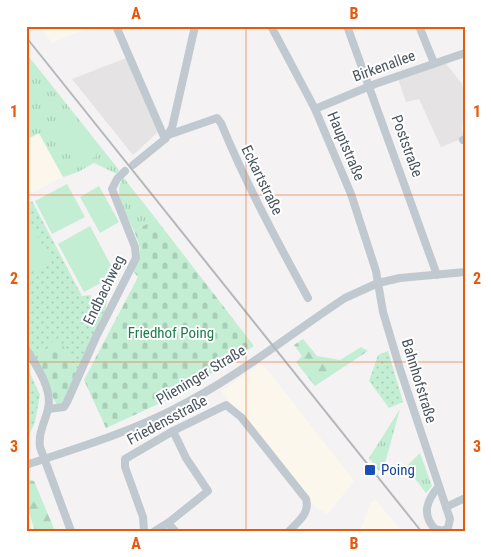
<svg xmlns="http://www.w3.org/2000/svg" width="491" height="557" viewBox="0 0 491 557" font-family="'Roboto Condensed',sans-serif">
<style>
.commercial{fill:#fcf7ed}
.education{fill:#e5e3e3}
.grass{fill:url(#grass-tufts)}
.forest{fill:url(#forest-firs)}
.cemetery{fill:url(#cemetery-stones)}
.park{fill:url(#park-dots)}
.garden{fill:#c3eed3}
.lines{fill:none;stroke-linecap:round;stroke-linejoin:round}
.minor{stroke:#c0c9cf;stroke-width:8}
.rail{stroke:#b4b7bb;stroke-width:2}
.grid{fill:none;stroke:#e8590c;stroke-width:1;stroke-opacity:0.55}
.transit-dot{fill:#1a4fb4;stroke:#fff;stroke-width:2}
.labels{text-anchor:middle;stroke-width:4;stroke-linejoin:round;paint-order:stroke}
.street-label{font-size:15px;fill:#4a555e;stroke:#fff}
.park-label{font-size:15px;fill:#1d7e4c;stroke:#fff}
.transit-label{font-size:15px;fill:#164399;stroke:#fff;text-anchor:start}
.neatline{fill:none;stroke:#e8590c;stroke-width:2}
.grid-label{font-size:16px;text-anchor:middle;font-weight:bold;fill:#e8590c}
</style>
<defs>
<pattern id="grass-tufts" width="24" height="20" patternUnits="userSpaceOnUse" patternTransform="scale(1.25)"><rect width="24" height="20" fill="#c3eed3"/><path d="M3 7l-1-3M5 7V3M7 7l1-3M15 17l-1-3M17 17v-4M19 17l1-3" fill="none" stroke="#a9ceb8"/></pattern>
<pattern id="forest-firs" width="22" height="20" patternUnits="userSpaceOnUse" patternTransform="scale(1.25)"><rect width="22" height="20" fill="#c3eed3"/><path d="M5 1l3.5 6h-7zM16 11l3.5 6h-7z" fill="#a9ceb8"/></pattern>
<pattern id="cemetery-stones" width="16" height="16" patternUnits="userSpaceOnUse" patternTransform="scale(1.25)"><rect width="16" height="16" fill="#c3eed3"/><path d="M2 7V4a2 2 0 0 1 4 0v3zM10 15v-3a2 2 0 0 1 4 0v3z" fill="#a9ceb8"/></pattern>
<pattern id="park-dots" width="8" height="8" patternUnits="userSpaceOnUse" patternTransform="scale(1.25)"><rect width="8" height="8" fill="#c3eed3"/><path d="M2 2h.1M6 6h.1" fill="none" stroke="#a9ceb8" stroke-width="1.8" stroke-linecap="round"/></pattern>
</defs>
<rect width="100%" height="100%" fill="#f4f2f2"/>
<g class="commercial">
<polygon points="39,26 93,26 52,43"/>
<polygon points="26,132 30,137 38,133 63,177 26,196"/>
<polygon points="262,363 354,481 328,514 315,507 221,391"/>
<polygon points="375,499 402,531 360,531 371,502"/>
</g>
<g class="education">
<polygon points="126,58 129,61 158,132 133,155 72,79"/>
<polygon points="444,61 462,84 465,96 462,128 464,138 441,147 419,99 406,102 397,76"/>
</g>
<g class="grass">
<polygon points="26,53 119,170 117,174 94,163 78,172 63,177 39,133 30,138 26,132"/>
<path d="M123,177l33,42 -22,12c-8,-19 -22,-34 -11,-54z"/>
<polygon points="400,409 384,467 379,471 369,458"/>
<polygon points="420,453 432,486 426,493 406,467"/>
</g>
<g class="forest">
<polygon points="303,339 317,356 340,360 361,347 368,351 315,386 296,362 302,356 294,345"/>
<polygon points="26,479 34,481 55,531 35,531 26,503"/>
</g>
<g class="cemetery">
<path d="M156,219l98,127 -74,48 -74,34 -22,-48 54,-103 -5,-6c9,-17 9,-22 1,-40z"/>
<polygon points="58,336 78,372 62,404 56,404 35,357"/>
</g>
<g class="park">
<polygon points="32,201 82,296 91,295 90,304 107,301 105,312 78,372 58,337 35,357 26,342 26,204"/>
<polygon points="388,351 403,402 389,408 369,381 378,355"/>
<polygon points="26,364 40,395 35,422 26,443"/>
</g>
<g class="garden">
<polygon points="72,123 97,155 80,168 55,136"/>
<polygon points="67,184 85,217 52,234 35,201"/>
<polygon points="99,186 119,222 100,233 80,197"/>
<polygon points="90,226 116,275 84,292 58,244"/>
<polygon points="33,228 52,263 34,273 26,259 26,232"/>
</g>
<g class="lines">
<g class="minor">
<polyline points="116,26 165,139"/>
<path d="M271,26l44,83 36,85 25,77 7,41 17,57 50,150 -2,9 -5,3 -8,-2c-14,-15 -8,-29 4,-43"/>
<polyline points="347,26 437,275"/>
<polyline points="419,26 434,63"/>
<polyline points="315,109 375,84 465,53"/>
<path d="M168,135l49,-17 4,5c25,61 56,118 87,175"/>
<polyline points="463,140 465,139"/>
<polyline points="133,165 165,139 172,128 195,26"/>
<path d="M26,349c10,16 27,40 22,60 -3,13 -10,24 -8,38l31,84"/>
<polyline points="48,409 64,407 67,402 96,337 136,258 135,247 112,189 117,179 125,171"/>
<polyline points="173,431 186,458 208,491 168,523 175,531"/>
<path d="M26,465c51,-17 102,-32 150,-57 60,-30 113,-73 169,-110l33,-15 22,-5 65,-6"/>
<polyline points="446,507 465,498"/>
<path d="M144,531l-1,-14 -18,-50v-8l48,-28 53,-26 15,12 65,82c4,14 -7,22 -17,32"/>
<polyline points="155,531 168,523"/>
</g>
<polyline class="rail" points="26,37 421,531"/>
</g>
<path class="grid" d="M246,26v505M26,195h439M26,362h439"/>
<rect class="transit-dot" x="364" y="464" width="12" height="12" rx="2.5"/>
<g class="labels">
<g class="street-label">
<text transform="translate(384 66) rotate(-20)" y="5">Birkenallee</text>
<text transform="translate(346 146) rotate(67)" y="5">Hauptstraße</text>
<text transform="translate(407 146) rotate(70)" y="5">Poststraße</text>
<text transform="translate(262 180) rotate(64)" y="5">Eckartstraße</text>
<text transform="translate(104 290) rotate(-64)" y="5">Endbachweg</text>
<text transform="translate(201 375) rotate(-31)" y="5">Plieninger Straße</text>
<text transform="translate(419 381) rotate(73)" y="5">Bahnhofstraße</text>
<text transform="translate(167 420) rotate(-28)" y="5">Friedensstraße</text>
</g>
<g class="park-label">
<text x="171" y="338">Friedhof Poing</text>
</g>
<g class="transit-label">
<text x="381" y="475">Poing</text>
</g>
</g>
<rect width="491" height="557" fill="none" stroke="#ffffff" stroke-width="55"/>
<rect x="28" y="28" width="436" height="502" class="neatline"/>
<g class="grid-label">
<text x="136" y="19">A</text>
<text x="354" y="19">B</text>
<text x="14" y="117">1</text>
<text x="477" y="117">1</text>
<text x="14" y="284">2</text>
<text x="477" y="284">2</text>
<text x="14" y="452">3</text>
<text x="477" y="452">3</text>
<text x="136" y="549">A</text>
<text x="354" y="549">B</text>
</g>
</svg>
